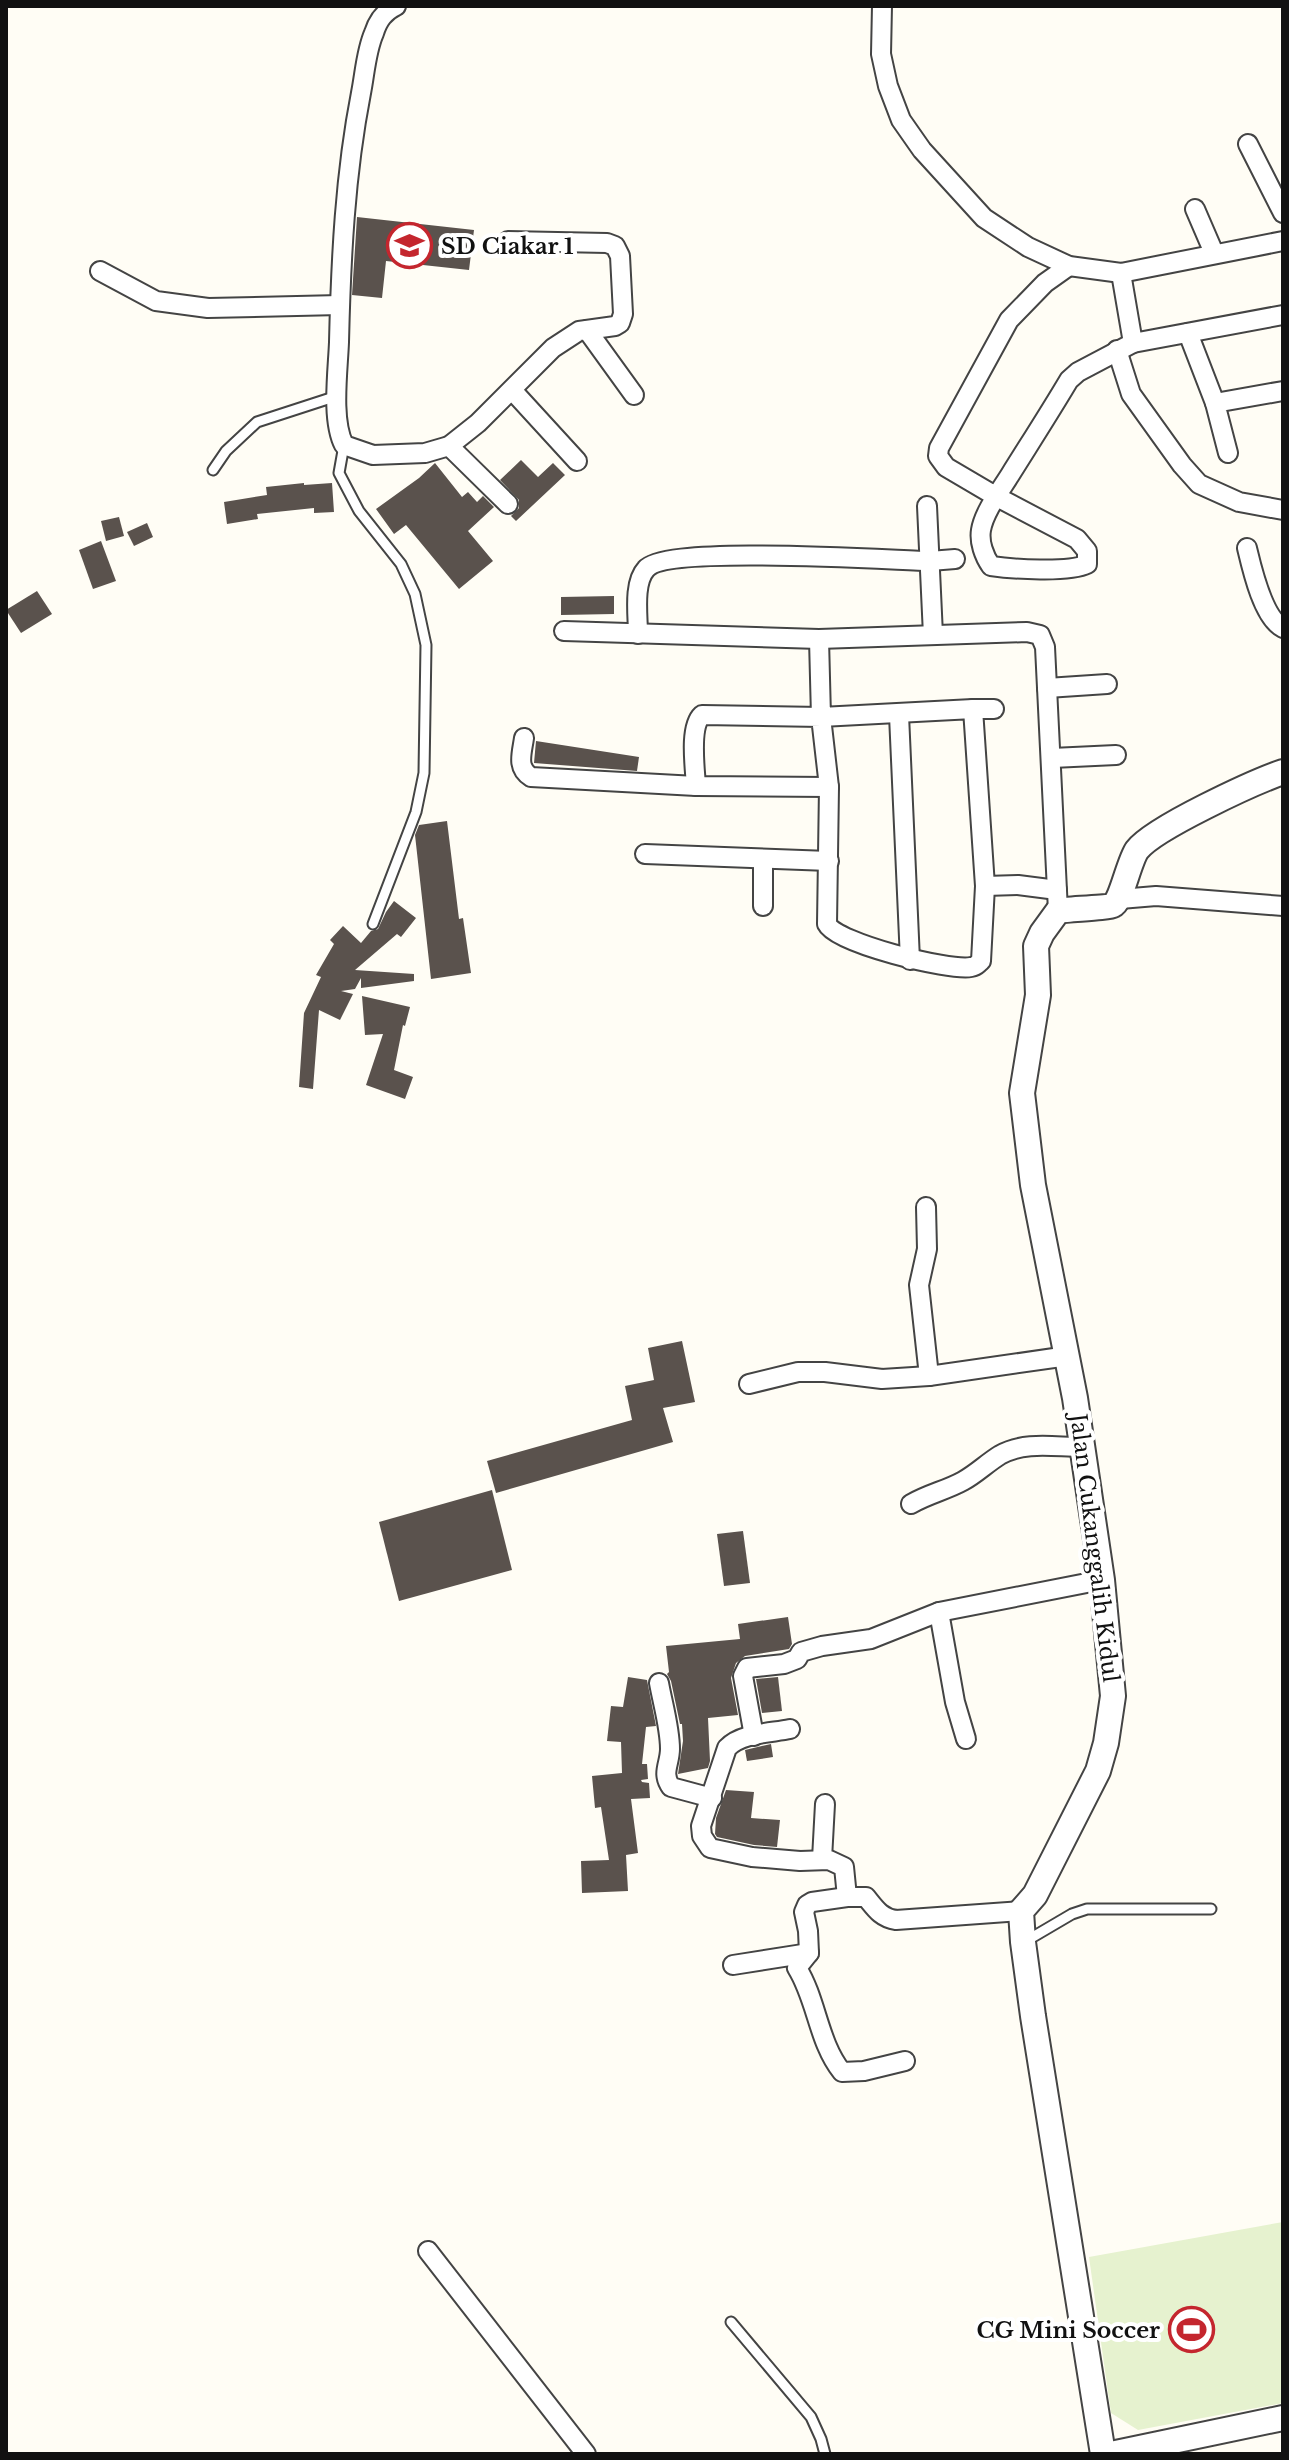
<svg xmlns="http://www.w3.org/2000/svg" width="1289" height="2460" viewBox="0 0 1289 2460" font-family="'Libre Baskerville',serif">
<style>
.pitch{fill:#e6f2cf}
.building{fill:#5a524d}
.lines{fill:none;stroke-linecap:round;stroke-linejoin:round}
.service-casing{stroke:#444;stroke-width:13}
.minor-casing{stroke:#444;stroke-width:22}
.tertiary-casing{stroke:#444;stroke-width:28}
.service{stroke:#fff;stroke-width:9}
.minor{stroke:#fff;stroke-width:18}
.tertiary{stroke:#fff;stroke-width:24}
.labels{text-anchor:middle;stroke-width:8;stroke-linejoin:round;paint-order:stroke}
.poi-label{font-size:22px;font-weight:bold;fill:#111;stroke:#fff;text-anchor:start}
.street-label{font-size:22px;fill:#111;stroke:#fff}
</style>
<rect width="100%" height="100%" fill="#fffdf5"/>
<polygon class="pitch" points="1283,2222 1283,2403 1138,2430 1111,2413 1089,2257"/>
<g class="building">
<polygon points="357,217 474,230 469,270 386,261 382,298 352,295"/>
<polygon points="521,460 538,477 553,463 565,475 516,521 511,516 519,508 519,500 500,480"/>
<polygon points="435,463 462,497 468,492 477,502 483,496 494,507 468,531 493,561 459,589 406,525 394,534 376,509 419,478"/>
<polygon points="304,483 304,485 332,483 334,512 314,513 314,508 257,514 258,519 227,524 224,502 267,495 266,487"/>
<polygon points="119,517 124,536 106,541 101,521"/>
<polygon points="147,523 153,537 134,546 127,532"/>
<polygon points="101,541 116,581 93,589 79,550"/>
<polygon points="37,591 52,614 21,633 6,610"/>
<polygon points="614,596 614,614 561,615 561,597"/>
<polygon points="536,741 639,757 637,771 534,763"/>
<polygon points="447,821 459,919 463,918 471,973 431,979 415,835 419,825"/>
<polygon points="394,901 416,918 401,937 397,934 355,970 414,974 414,981 361,988 361,978 355,989 341,991 353,994 340,1020 319,1010 313,1089 299,1087 304,1013 321,977 316,975 334,944 330,940 343,926 361,943 371,931 378,929 386,912"/>
<polygon points="362,996 410,1007 405,1026 403,1025 394,1070 413,1077 405,1099 366,1085 383,1034 365,1035"/>
<polygon points="682,1341 695,1402 663,1408 673,1442 496,1493 487,1461 632,1420 625,1386 654,1380 648,1348"/>
<polygon points="492,1490 512,1570 399,1601 379,1522"/>
<polygon points="743,1531 750,1583 724,1586 717,1534"/>
<polygon points="788,1617 792,1644 789,1649 745,1656 736,1663 731,1678 738,1715 708,1718 710,1761 708,1768 678,1774 683,1741 682,1724 680,1724 671,1681 667,1674 669,1672 666,1646 740,1639 738,1624"/>
<polygon points="628,1677 647,1680 656,1726 646,1727 642,1764 647,1764 648,1779 641,1780 642,1782 649,1783 650,1798 631,1799 638,1853 626,1855 628,1891 582,1893 581,1861 609,1860 601,1807 595,1808 592,1776 622,1773 621,1742 607,1741 611,1706 623,1707"/>
<polygon points="778,1677 782,1711 762,1713 756,1679"/>
<polygon points="771,1744 773,1757 747,1761 745,1750"/>
<polygon points="726,1790 754,1792 751,1818 780,1820 777,1847 754,1845 717,1837 715,1834 716,1818"/>
</g>
<g class="lines">
<defs>
<g id="service">
<polyline points="344,445 339,473 359,511 401,564 415,594 426,645 424,773 416,812 373,924"/>
<polyline points="213,470 226,451 257,422 337,396"/>
<polyline points="1026,1941 1072,1914 1087,1909 1211,1909"/>
<polyline points="731,2322 811,2417 821,2439 825,2454"/>
</g>
<g id="minor">
<path d="M396,6c-12,6 -18,14 -22,27 -8,18 -9,40 -13,60 -16,82 -20,165 -22,249 -1,28 -8,78 5,103l29,10 52,-2 24,-7 29,-23 75,-75 26,-17 36,-5 5,-3 3,-9 -3,-58 -5,-10 -8,-3 -99,-2"/>
<polyline points="882,6 881,54 888,86 901,120 922,150 984,218 1028,247 1069,266 1121,273 1283,241"/>
<polyline points="1248,144 1283,213"/>
<polyline points="1195,209 1214,253"/>
<path d="M1069,266l-24,17 -36,37 -70,128 -1,8 8,11 51,30 80,42 10,12v13c-18,9 -75,5 -96,2 -7,-10 -12,-24 -10,-36 3,-18 19,-39 29,-55 20,-32 40,-63 59,-95l9,-8 55,-29 -12,-70"/>
<polyline points="100,271 156,301 208,308 340,305"/>
<polyline points="587,330 634,395"/>
<polyline points="1188,333 1215,403"/>
<polyline points="1133,343 1283,315"/>
<polyline points="1117,350 1131,394 1182,465 1199,484 1239,502 1283,510"/>
<polyline points="512,390 577,461"/>
<polyline points="449,446 508,504"/>
<polyline points="1228,453 1215,403 1283,391"/>
<polyline points="927,506 933,635"/>
<path d="M1247,548c5,21 16,70 36,80"/>
<polyline points="564,631 819,639 1027,632 1040,635 1045,647 1058,911"/>
<path d="M638,634c0,-18 -5,-51 8,-65 20,-24 242,-9 284,-8l25,-2"/>
<polyline points="1047,688 1107,684"/>
<polyline points="973,709 994,709"/>
<polyline points="899,715 910,960"/>
<path d="M524,738c-2,15 -8,30 7,39l165,9 133,1"/>
<polyline points="1052,758 1116,755"/>
<path d="M696,786c-1,-18 -7,-59 6,-71l119,2 152,-8 12,177 -4,75c-5,4 -4,5 -10,6 -23,4 -135,-24 -144,-43l2,-137 -8,-70 -2,-78"/>
<polyline points="645,854 829,861"/>
<polyline points="763,859 763,906"/>
<polyline points="985,886 1018,885 1057,890"/>
<polyline points="1120,899 1156,896 1283,906"/>
<polyline points="926,1207 927,1249 919,1285 929,1376"/>
<polyline points="749,1384 798,1372 825,1372 882,1379 929,1376 1068,1356"/>
<path d="M911,1504c17,-10 36,-14 52,-23 13,-7 24,-18 37,-26 25,-14 54,-8 81,-8"/>
<polyline points="939,1612 955,1702 966,1739"/>
<path d="M659,1683c4,22 11,45 11,66 0,15 -9,24 1,38l41,11"/>
<path d="M790,1729c-19,4 -49,4 -63,19l-26,78 1,10 8,12 42,9 48,4 29,-1 15,7 3,30"/>
<polyline points="754,1736 743,1676 747,1668 784,1664 797,1659 801,1652 822,1646 871,1639 939,1612 1102,1580"/>
<polyline points="822,1859 825,1804"/>
<polyline points="733,1965 809,1953"/>
<path d="M905,2061l-41,10 -22,1c-24,-30 -25,-72 -45,-104l12,-15 -1,-22 -4,-19 3,-7 5,-3 35,-5h19c9,11 15,21 30,23l125,-9"/>
<polyline points="428,2251 586,2454"/>
</g>
<g id="tertiary">
<path d="M1103,2454l-70,-438 -10,-74 -2,-31 14,-16 63,-124 8,-28 7,-47 -11,-116 -27,-182 -42,-213 -11,-92 16,-98 -2,-49 6,-13 16,-22c9,-2 50,-3 55,-6 8,-3 16,-44 24,-55 17,-22 117,-68 146,-78"/>
<polyline points="1111,2454 1283,2418"/>
</g>
</defs>
<use href="#service" class="service-casing"/>
<use href="#minor" class="minor-casing"/>
<use href="#tertiary" class="tertiary-casing"/>
<use href="#service" class="service"/>
<use href="#minor" class="minor"/>
<use href="#tertiary" class="tertiary"/>
</g>
<defs>
<symbol id="school-ring" viewBox="-11 -11 22 22"><circle r="9.5" fill="#fff" stroke="#c4262e" stroke-width="1.5"/><path d="M0-5L7-2L0 1L-7-2ZM-4 1L0 2.5L4 1V4Q0 6-4 4Z" fill="#c4262e"/></symbol>
<symbol id="stadium-ring" viewBox="-11 -11 22 22"><circle r="9.5" fill="#fff" stroke="#c4262e" stroke-width="1.5"/><path d="M0-5a6.5 5 0 1 0 0 10a6.5 5 0 1 0 0-10ZM-3.5-1.8h7v3.6h-7Z" fill="#c4262e"/></symbol>
</defs>
<g fill-rule="evenodd">
<use href="#school-ring" x="384" y="220" width="51" height="51"/>
<use href="#stadium-ring" x="1166" y="2304" width="51" height="51"/>
</g>
<g class="labels">
<g class="poi-label">
<text x="441" y="254">SD Ciakar 1</text>
<text x="1160" y="2338" text-anchor="end">CG Mini Soccer</text>
</g>
<g class="street-label">
<text transform="translate(1095 1548) rotate(83)" y="8">Jalan Cukanggalih Kidul</text>
</g>
</g>
<rect width="1289" height="2460" fill="none" stroke="#111111" stroke-width="16"/>
</svg>
